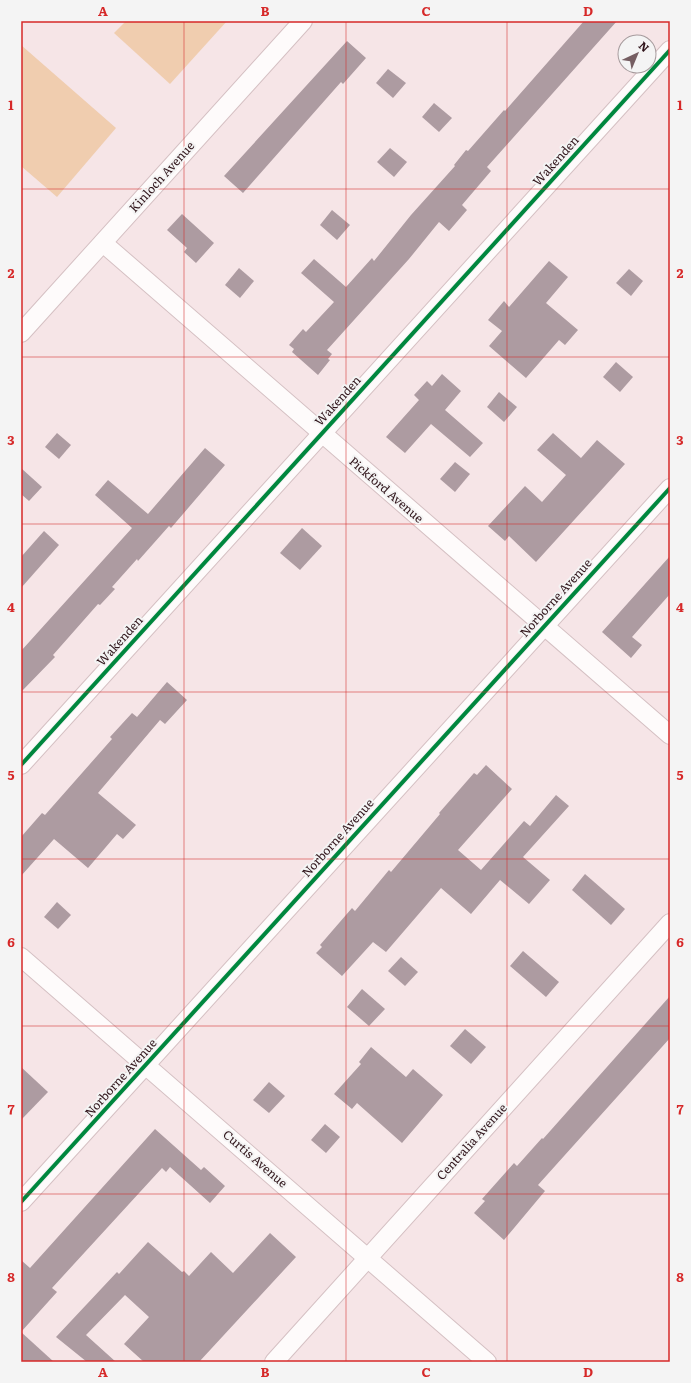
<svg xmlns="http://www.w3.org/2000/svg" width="691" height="1383" viewBox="0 0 691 1383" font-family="Literata,serif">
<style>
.green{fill:#f0cdaf}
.building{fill:#ad9ba1}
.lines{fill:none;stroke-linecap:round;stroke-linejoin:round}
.minor-casing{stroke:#d5c0c3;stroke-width:20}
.minor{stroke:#fefbfb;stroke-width:18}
.cycleway-casing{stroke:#f4f4f4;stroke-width:6}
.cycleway{stroke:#00873e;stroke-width:4}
.grid{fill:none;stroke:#d62828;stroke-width:1;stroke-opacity:0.55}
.labels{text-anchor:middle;stroke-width:4;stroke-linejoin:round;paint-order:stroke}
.street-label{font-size:12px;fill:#30151b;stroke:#f4f4f4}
.neatline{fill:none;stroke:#d62828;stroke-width:1.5}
.grid-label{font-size:13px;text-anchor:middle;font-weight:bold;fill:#d62828}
</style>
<rect width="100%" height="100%" fill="#f6e5e7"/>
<g class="green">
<polygon points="126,21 227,21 170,84 114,33"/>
<polygon points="21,45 116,128 57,197 21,166"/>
</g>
<g class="building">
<polygon points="584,21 617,21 487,167 491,171 462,205 467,210 449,231 439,222 409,259 327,350 332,354 328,359 330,360 318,375 292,352 294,349 289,345 303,329 306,332 334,302 301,273 314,259 346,287 372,258 374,261 411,215 455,166 454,165 466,150 468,151 504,110 505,111"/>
<polygon points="347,41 366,58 343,84 341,82 243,193 224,176"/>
<polygon points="388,69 406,83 393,98 376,83"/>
<polygon points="434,103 452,118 439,132 422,117"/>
<polygon points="390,148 407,162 394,177 377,162"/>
<polygon points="332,210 350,225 337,240 320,225"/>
<polygon points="182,214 214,243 196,263 184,252 187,248 167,230"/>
<polygon points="549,261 568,277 546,303 578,330 565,345 559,340 526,378 489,346 502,331 488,320 504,301 509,307"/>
<polygon points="239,268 254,281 240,298 225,285"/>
<polygon points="629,269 643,281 631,296 616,283"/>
<polygon points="616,362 633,377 620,392 603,377"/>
<polygon points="442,374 461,391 445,410 483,443 470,457 431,424 405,453 386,437 419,400 414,395 427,381 432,386"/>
<polygon points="499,392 517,407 504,422 487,407"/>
<polygon points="57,433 71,445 59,459 45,447"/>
<polygon points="553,433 581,458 597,440 625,464 536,562 509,536 505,541 488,526 525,486 542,502 566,475 537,450"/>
<polygon points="205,448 225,465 171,528 169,526 138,561 137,559 112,587 115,589 100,605 98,604 53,655 55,657 21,692 21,651 132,528 95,495 108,480 148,514"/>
<polygon points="455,462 470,474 455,492 440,479"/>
<polygon points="21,468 42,487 29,501 21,494"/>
<polygon points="302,528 322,546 300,570 280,553"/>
<polygon points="44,531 59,545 21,588 21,557"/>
<polygon points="670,556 670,594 632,637 642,645 631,658 602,632"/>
<polygon points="167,682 187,700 165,724 160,720 98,793 136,825 123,839 117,834 88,868 54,839 21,876 21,837 42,813 45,815 112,739 110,737 132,713 137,717"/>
<polygon points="486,765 512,789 458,850 481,870 524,821 530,826 556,795 569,806 523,857 550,880 529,904 500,880 471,914 441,888 386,952 373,942 342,976 316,953 322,947 320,945 352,908 355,911 389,870 391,872 440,814 439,813 474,773 477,775"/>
<polygon points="585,874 625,909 611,925 572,890"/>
<polygon points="57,902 71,915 58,929 44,917"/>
<polygon points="523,951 559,982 546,997 510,966"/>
<polygon points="401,957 418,972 405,986 388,971"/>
<polygon points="362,989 385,1009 369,1026 347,1007"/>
<polygon points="670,996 670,1038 538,1185 545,1191 504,1240 474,1213 485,1201 482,1199 514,1163 517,1166 542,1138 543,1139"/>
<polygon points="465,1029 486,1047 471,1064 450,1046"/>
<polygon points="371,1047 406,1077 413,1069 443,1095 402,1143 357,1103 352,1109 334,1094 361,1064 359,1062"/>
<polygon points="21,1067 48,1092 21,1120"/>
<polygon points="269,1082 285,1096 269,1113 253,1100"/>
<polygon points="325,1124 340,1137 326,1153 311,1140"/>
<polygon points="155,1129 201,1170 204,1167 225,1186 210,1203 170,1167 166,1172 162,1168 52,1288 57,1292 21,1332 21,1260 30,1268"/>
<polygon points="270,1233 296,1257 199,1362 144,1362 124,1344 149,1317 125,1295 86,1335 116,1362 87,1362 56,1337 117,1272 119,1274 148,1242 182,1272 184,1271 189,1276 211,1252 233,1273"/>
<polygon points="21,1332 54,1362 21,1362"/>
</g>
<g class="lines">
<defs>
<g id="minor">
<polyline points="103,243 670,735"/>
<polyline points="21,333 303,21"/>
<polyline points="21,765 670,50"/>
<polyline points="21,957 487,1362"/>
<polyline points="21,1202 670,488"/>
<polyline points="274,1362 670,923"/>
</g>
</defs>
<use href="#minor" class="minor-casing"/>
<use href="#minor" class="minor"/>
<defs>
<g id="cycleway">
<polyline points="21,765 670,50"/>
<polyline points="21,1202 670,488"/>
</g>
</defs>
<use href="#cycleway" class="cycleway-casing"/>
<use href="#cycleway" class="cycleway"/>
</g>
<path class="grid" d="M184,21v1341M346,21v1341M507,21v1341M21,189h649M21,357h649M21,524h649M21,692h649M21,859h649M21,1026h649M21,1194h649"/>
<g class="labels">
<g class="street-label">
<text transform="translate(556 161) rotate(-48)" y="4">Wakenden</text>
<text transform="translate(162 177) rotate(-48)" y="4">Kinloch Avenue</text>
<text transform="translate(338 401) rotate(-48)" y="4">Wakenden</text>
<text transform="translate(386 490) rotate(41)" y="4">Pickford Avenue</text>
<text transform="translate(556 598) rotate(-48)" y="4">Norborne Avenue</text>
<text transform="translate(120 641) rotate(-48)" y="4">Wakenden</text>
<text transform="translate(338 838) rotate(-48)" y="4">Norborne Avenue</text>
<text transform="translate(121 1078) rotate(-48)" y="4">Norborne Avenue</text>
<text transform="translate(472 1142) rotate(-48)" y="4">Centralia Avenue</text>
<text transform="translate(255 1159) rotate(41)" y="4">Curtis Avenue</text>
</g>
</g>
<rect width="691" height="1383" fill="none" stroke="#f4f4f4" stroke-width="44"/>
<g transform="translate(637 54) rotate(44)"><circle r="19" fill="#f4f4f4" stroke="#a69b9d"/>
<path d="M0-3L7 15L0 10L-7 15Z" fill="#755e62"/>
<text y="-6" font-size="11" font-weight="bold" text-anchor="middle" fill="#30151b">N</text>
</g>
<rect x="22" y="22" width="647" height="1339" class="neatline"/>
<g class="grid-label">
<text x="103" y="16">A</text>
<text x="265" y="16">B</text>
<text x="426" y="16">C</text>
<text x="588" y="16">D</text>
<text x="11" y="110">1</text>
<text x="680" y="110">1</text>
<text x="11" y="278">2</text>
<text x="680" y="278">2</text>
<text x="11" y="445">3</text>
<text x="680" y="445">3</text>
<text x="11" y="612">4</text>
<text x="680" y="612">4</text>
<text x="11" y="780">5</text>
<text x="680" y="780">5</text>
<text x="11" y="947">6</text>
<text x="680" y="947">6</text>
<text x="11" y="1114">7</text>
<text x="680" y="1114">7</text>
<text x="11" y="1282">8</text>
<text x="680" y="1282">8</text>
<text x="103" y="1377">A</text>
<text x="265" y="1377">B</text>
<text x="426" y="1377">C</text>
<text x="588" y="1377">D</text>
</g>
</svg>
